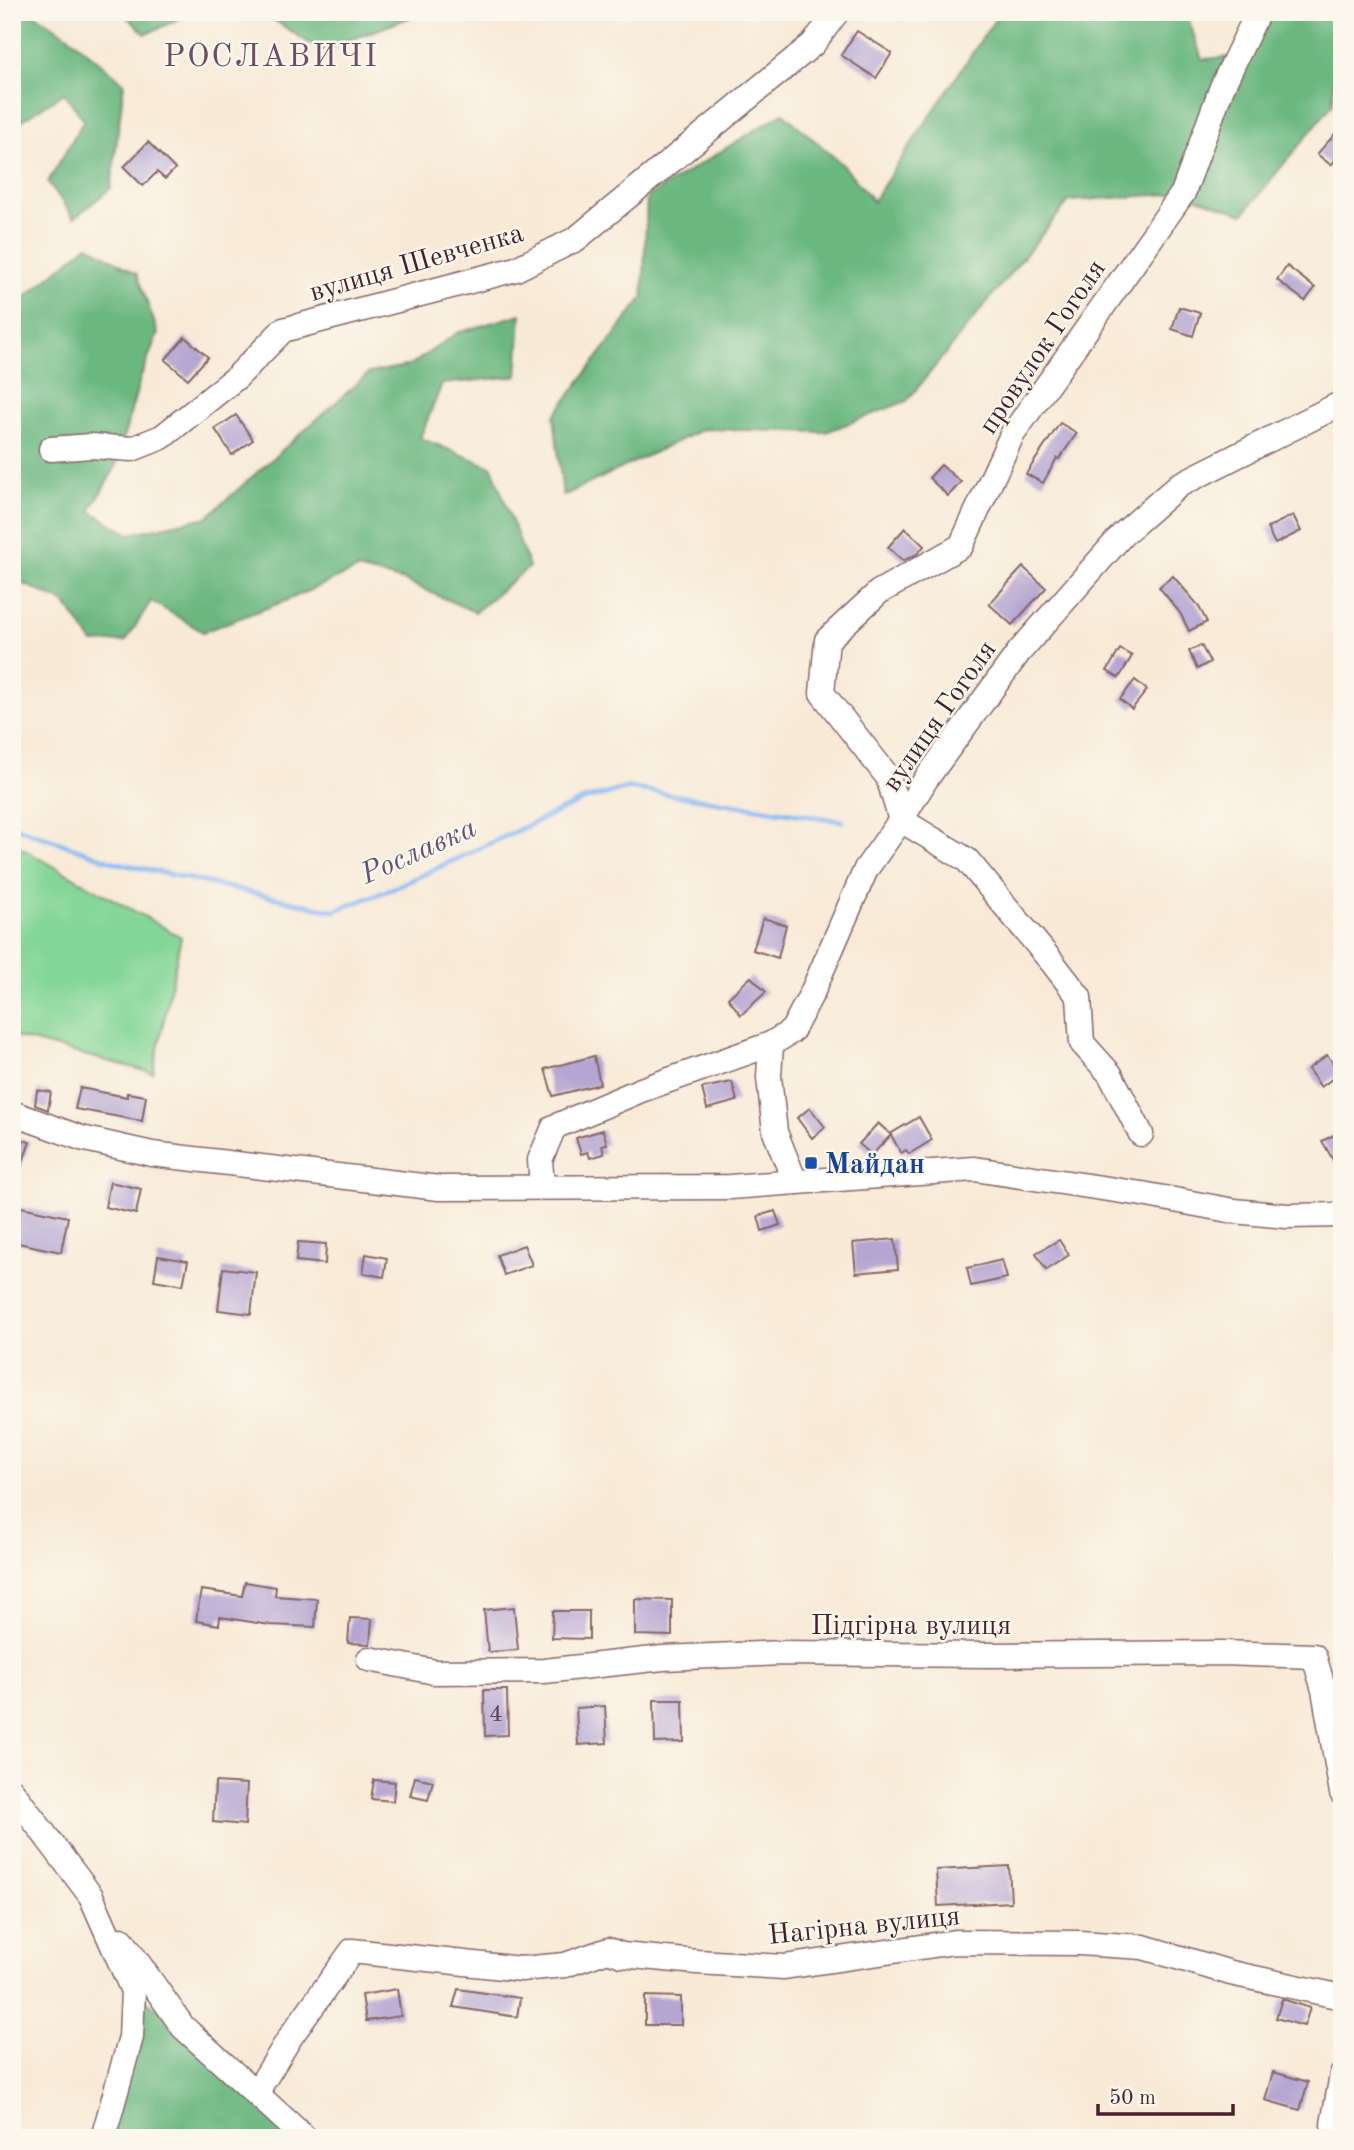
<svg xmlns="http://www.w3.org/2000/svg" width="1354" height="2150" viewBox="0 0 1354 2150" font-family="'Old Standard TT',serif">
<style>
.green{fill:#84d697;stroke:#677a61;stroke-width:2}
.forest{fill:#6bb780;stroke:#5a6b56;stroke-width:2}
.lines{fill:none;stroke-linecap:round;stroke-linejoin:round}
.stream{stroke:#86b7f2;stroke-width:5}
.building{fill:#b4a5d2}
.minor-casing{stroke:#876667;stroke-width:27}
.minor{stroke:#fff;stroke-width:24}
.transit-dot{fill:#1a4fb4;stroke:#fbf7ec;stroke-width:2.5}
.labels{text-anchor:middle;stroke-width:5;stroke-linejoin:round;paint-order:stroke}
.number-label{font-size:24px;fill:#644055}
.street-label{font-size:28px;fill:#4a1f2b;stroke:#fbf7ec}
.transit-label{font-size:28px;font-weight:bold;fill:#164399;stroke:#fbf7ec;text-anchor:start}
.water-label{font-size:30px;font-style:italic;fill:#5f5471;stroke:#fbf7ec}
.quarter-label{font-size:32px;letter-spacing:2px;fill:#6f4e65;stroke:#fbf7ec}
</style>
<rect width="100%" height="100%" fill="#fbf7ec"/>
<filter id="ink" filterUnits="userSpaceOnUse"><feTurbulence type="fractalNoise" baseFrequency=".0143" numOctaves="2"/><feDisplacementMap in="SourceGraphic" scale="14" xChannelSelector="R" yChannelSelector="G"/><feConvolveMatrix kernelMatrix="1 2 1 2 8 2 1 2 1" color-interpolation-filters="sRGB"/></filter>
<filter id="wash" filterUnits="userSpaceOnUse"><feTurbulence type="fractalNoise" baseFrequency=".00686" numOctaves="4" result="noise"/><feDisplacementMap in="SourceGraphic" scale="28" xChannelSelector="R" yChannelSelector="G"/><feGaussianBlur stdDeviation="1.57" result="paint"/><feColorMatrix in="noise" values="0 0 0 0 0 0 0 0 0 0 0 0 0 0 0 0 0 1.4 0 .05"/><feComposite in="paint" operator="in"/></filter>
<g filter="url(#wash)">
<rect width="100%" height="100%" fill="#f8ead7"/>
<polygon class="green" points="12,843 181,937 153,1073 12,1036"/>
<g class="forest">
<polygon points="12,12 31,12 67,35 124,83 111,188 74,218 48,182 84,120 64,93 12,127"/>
<polygon points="121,12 194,12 146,34"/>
<polygon points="262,12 425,12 321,51"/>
<polygon points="1000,12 1186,12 1202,59 1249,56 1267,12 1342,12 1342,63 1334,71 1333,104 1243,214 1183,193 1069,201 907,401 826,432 703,429 563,496 554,416 643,297 647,197 783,113 843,165 873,201"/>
<polygon points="88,245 137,274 158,333 140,379 115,468 90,511 129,534 207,517 369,373 411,365 457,333 521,314 517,376 442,384 420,438 492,467 529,567 475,612 405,581 358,569 285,601 203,632 151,601 126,641 93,643 65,603 12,578 12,308"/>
<polygon points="133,1991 183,2027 305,2138 100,2138"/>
</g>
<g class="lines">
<polyline class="stream" points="12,826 114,862 334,911 394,888 583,800 628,788 842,821"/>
</g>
<g id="blocks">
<g class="building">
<polygon points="857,31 892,53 876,78 841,55"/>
<polygon points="1342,126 1342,152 1331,165 1317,154"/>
<polygon points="148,142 175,169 165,179 157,172 143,186 124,167"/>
<polygon points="1287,266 1315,288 1305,301 1277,280"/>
<polygon points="1179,307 1200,313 1193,336 1172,329"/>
<polygon points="185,337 208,357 188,379 165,360"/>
<polygon points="236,415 253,440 232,455 215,429"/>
<polygon points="1060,423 1077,433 1059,459 1057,458 1043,483 1026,474"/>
<polygon points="941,465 961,482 948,496 929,478"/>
<polygon points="1293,515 1301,531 1275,544 1267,528"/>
<polygon points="905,528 924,546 917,554 903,561 888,547"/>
<polygon points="1023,567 1046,588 1012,625 989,604"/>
<polygon points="1173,576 1198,605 1207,622 1189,631 1180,613 1159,587"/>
<polygon points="1201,645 1210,662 1197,669 1189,651"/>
<polygon points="1120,649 1132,656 1119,678 1107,671"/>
<polygon points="1135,680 1147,690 1132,709 1120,699"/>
<polygon points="763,918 786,925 778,958 753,950"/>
<polygon points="751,977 766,992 741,1015 728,998"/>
<polygon points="1327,1055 1340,1073 1321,1087 1308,1069"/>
<polygon points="594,1056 600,1084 553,1096 545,1069"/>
<polygon points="732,1082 737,1101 707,1109 702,1088"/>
<polygon points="80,1088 127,1097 127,1093 146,1096 142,1121 75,1109"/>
<polygon points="37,1090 51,1092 48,1110 35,1105"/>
<polygon points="810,1108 825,1127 812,1138 797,1118"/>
<polygon points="919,1117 932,1140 909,1154 906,1150 901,1153 891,1135 872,1155 859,1144 878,1123 890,1134"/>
<polygon points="603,1130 607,1144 602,1145 604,1154 590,1158 588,1152 581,1154 576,1138"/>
<polygon points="1342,1131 1342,1175 1322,1141"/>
<polygon points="12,1136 30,1142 14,1186 12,1186"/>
<polygon points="110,1182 141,1189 136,1214 105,1207"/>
<polygon points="21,1207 68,1217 61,1252 13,1242"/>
<polygon points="775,1211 780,1225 762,1231 758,1216"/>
<polygon points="895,1239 898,1269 856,1273 853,1243"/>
<polygon points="1059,1240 1069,1255 1046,1270 1036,1253"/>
<polygon points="298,1242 326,1244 325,1264 296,1261"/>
<polygon points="524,1245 532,1265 504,1275 497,1255"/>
<polygon points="366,1254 387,1258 384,1277 363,1273"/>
<polygon points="158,1256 188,1261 183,1285 154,1280"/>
<polygon points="1002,1260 1007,1278 971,1286 967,1268"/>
<polygon points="223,1268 256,1272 251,1314 218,1310"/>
<polygon points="245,1582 276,1587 275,1596 317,1599 315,1627 270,1625 220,1617 219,1625 196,1621 201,1590 242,1596"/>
<polygon points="635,1599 672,1600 672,1636 635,1635"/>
<polygon points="514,1607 518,1650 488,1652 484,1610"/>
<polygon points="553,1611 589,1611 589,1639 552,1638"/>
<polygon points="350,1618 372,1619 370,1644 348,1643"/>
<polygon points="484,1690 507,1690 508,1735 485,1736"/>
<polygon points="654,1700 683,1700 684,1742 655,1743"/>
<polygon points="605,1706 607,1743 578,1745 576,1708"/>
<polygon points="415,1777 433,1781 428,1800 410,1796"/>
<polygon points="374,1780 395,1782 393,1801 371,1799"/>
<polygon points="215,1782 247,1784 245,1825 213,1822"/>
<polygon points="1009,1866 1011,1902 938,1906 936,1870"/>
<polygon points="397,1989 401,2016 366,2021 362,1995"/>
<polygon points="458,1989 520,1998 517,2017 453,2007"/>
<polygon points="645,1996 681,1997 681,2025 645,2025"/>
<polygon points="1282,1999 1310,2008 1304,2026 1276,2018"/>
<polygon points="1273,2072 1308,2082 1300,2110 1265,2100"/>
</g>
</g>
</g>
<g filter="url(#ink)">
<use href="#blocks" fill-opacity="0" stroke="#876667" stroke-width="2"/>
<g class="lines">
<defs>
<g id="minor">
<polyline points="51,449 91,446 132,449 162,437 237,377 283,330 516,269 576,239 813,44 837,12"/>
<polyline points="12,1113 81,1138 152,1154 439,1188 730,1187 974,1169 1142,1194 1234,1211 1287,1216 1342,1215"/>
<polyline points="1141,1134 1110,1074 1082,1043 1079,997 1052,962 967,860 901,820 888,777 822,693 827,640 879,592 961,546 1012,435 1183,193 1222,87 1258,12"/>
<polyline points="795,1182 775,1132 769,1077 771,1044 792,1031 812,993 866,869 901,820 926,779 1019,652 1123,534 1179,485 1342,403"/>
<polyline points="542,1186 540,1160 554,1127 641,1090 771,1044"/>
<polyline points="369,1659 435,1672 544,1671 663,1658 782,1653 985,1655 1221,1653 1314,1656 1324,1690 1342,1793"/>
<polyline points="12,1791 91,1896 133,1991 131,2037 103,2138"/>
<polyline points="122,1940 183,2027 305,2138"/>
<polyline points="256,2093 291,2036 352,1951 521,1969 565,1965 608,1950 622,1955 697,1962 784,1967 955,1942 1079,1943 1143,1947 1231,1973 1342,1997"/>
<polyline points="1340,2138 1333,2124 1342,2075"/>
</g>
</defs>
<use href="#minor" class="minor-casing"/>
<use href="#minor" class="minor"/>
</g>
</g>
<rect class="transit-dot" x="804" y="1156" width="14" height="14" rx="3.5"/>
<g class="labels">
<g class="number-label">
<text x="496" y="1721">4</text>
</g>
<g class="street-label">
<text transform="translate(416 261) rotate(-16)" y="10">вулиця Шевченка</text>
<text transform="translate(1041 346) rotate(-56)" y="10">провулок Гоголя</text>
<text transform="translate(938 715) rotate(-55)" y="10">вулиця Гоголя</text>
<text x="911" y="1634">Підгірна вулиця</text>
<text transform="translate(864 1924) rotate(-6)" y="10">Нагірна вулиця</text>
</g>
<g class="transit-label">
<text x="825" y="1173">Майдан</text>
</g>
<g class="water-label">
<text transform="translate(418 850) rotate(-24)" y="10">Рославка</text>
</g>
<g class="quarter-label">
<text x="271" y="66">РОСЛАВИЧІ</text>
</g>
</g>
<rect width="1354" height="2150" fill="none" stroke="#fbf7ec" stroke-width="42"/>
<path d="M1098 2104v10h135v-10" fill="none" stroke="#4a1f2b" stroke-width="3.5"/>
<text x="1109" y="2104" font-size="21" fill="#4a1f2b" stroke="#fbf7ec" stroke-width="5" paint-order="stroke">50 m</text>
</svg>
